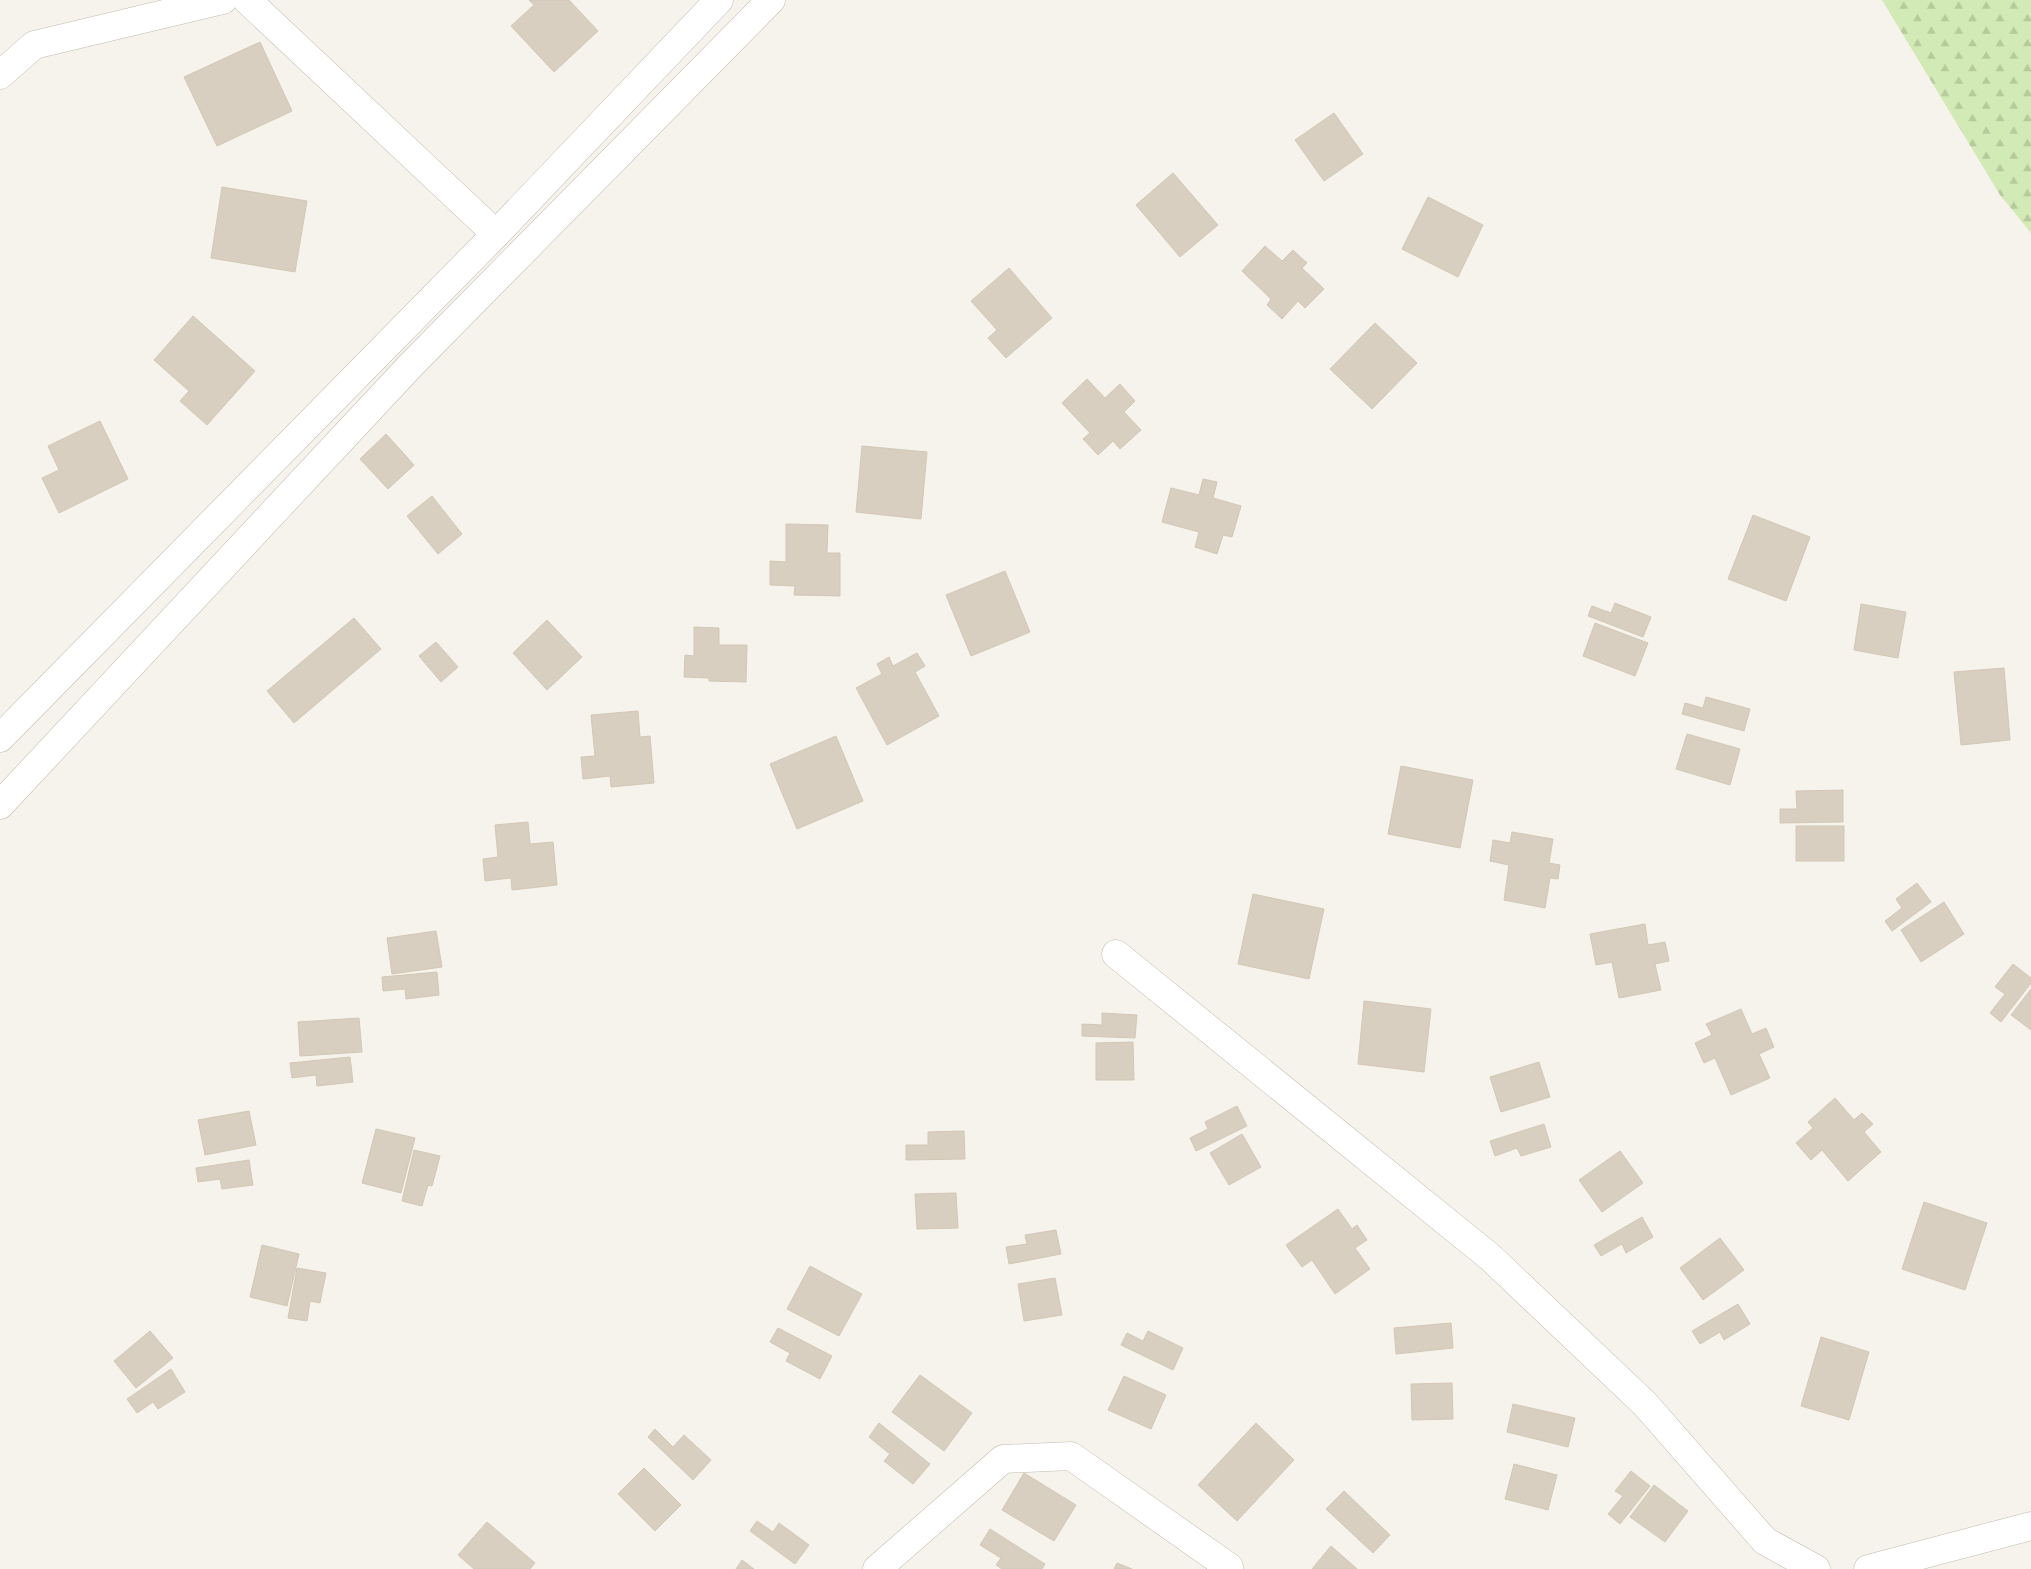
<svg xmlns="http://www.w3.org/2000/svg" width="2031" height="1569" viewBox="0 0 2031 1569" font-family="'Asap Condensed',sans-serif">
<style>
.forest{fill:url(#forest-firs)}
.building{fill:#d8cfc1;stroke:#d3c7b4}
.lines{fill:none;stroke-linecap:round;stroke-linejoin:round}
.minor-casing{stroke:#c2bbae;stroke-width:29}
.minor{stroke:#fff;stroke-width:28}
</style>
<defs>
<pattern id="forest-firs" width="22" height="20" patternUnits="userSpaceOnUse" patternTransform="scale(1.25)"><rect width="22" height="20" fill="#d2eab5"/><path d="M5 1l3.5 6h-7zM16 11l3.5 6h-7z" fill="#b6ca9c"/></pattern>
</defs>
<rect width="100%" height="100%" fill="#f6f3ec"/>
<polygon class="forest" points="1882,0 2031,0 2031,233 2000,195"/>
<g class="building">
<polygon points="529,0 569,0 598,31 554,72 511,26 534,5"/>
<polygon points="260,42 292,111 217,146 184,77"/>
<polygon points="1334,113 1363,154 1324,181 1295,140"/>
<polygon points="1173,173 1218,225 1180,257 1136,205"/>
<polygon points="222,187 307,201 295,272 211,258"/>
<polygon points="1428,197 1483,225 1458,277 1402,249"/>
<polygon points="1265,246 1282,261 1293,250 1307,263 1302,268 1324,289 1305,308 1298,301 1282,319 1267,305 1271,299 1242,271"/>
<polygon points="1009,268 1052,318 1006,358 988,338 997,330 971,301"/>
<polygon points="193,316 255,371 207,425 180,401 189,391 154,360"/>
<polygon points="1375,323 1417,363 1372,409 1330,369"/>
<polygon points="1087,379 1105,398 1120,384 1135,401 1124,412 1141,430 1120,449 1113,441 1098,455 1083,439 1090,433 1062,403"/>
<polygon points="100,421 128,479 59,513 42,478 59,470 48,446"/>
<polygon points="386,434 414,465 388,489 360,459"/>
<polygon points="862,446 927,452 921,519 856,512"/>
<polygon points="1203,479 1217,482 1213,498 1241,506 1232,537 1223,535 1217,554 1195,547 1199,532 1162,522 1171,488 1199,495"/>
<polygon points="432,496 462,534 438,554 407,516"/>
<polygon points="1753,515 1810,537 1786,601 1728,579"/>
<polygon points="786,524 828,525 827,553 840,553 840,596 794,595 795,586 770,585 770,561 786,562"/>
<polygon points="1005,571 1030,632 971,656 946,595"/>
<polygon points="1615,603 1651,617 1643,637 1588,616 1592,606 1611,613"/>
<polygon points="1861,604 1906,612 1898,658 1854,650"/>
<polygon points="354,618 381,649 294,723 267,691"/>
<polygon points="547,620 582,657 547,690 513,653"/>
<polygon points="1595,623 1648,643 1635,676 1583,656"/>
<polygon points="694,627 719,628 719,645 747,645 746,682 709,681 709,678 684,677 685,655 694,656"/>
<polygon points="436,642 458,667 441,682 419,656"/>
<polygon points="917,653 925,666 915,672 939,716 887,745 856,688 882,674 877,664 889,657 893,666"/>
<polygon points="2004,668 2010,740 1961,745 1954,672"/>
<polygon points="1706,697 1750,709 1744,731 1682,714 1685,703 1703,708"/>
<polygon points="638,711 640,737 650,736 654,783 611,787 610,776 583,779 581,757 595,756 591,715"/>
<polygon points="1687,734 1740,749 1730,785 1676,769"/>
<polygon points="836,736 863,801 797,829 770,764"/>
<polygon points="1401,766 1473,780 1460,848 1388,834"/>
<polygon points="1843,790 1843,822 1780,823 1780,809 1797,809 1796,791"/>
<polygon points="528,822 530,844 553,842 557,885 512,890 511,878 485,881 483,859 498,857 495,825"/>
<rect x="1796" y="826" width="48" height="35"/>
<polygon points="1512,832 1553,839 1549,863 1560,865 1558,879 1550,878 1545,908 1504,900 1509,865 1490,861 1493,840 1510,843"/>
<polygon points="1917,883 1931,902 1892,931 1885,921 1902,908 1896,899"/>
<polygon points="1253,894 1324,909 1309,979 1238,964"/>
<polygon points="1944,902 1964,934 1921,962 1901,930"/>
<polygon points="1645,924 1648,945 1665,942 1669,961 1655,964 1661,990 1619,998 1612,962 1596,965 1590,934"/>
<polygon points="436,931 442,967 392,974 387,938"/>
<polygon points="2013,964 2031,978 2031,983 2001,1022 1990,1013 2005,994 1995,987"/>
<polygon points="437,972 439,995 406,999 405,989 383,991 382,977"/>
<polygon points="2031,989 2031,1030 2011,1015"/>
<polygon points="1364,1001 1431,1009 1424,1072 1358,1064"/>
<polygon points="1741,1009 1752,1034 1766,1028 1774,1047 1759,1054 1770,1078 1731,1095 1715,1058 1704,1063 1695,1043 1712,1035 1706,1024"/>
<polygon points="1102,1013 1137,1015 1135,1038 1082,1036 1082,1024 1102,1025"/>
<polygon points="359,1018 362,1052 300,1056 298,1022"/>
<polygon points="1133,1042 1134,1080 1096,1080 1096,1043"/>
<polygon points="350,1057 353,1082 317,1086 316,1075 292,1078 290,1063"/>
<polygon points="1539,1062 1550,1097 1501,1112 1490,1077"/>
<polygon points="1835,1098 1854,1120 1862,1113 1873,1124 1864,1132 1881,1152 1848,1181 1822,1150 1811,1160 1796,1143 1813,1128 1808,1122"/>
<polygon points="1237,1106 1247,1126 1196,1151 1190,1138 1208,1129 1205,1122"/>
<polygon points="249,1111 256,1145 205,1155 198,1120"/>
<polygon points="1544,1124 1551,1147 1521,1156 1517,1148 1495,1156 1490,1141"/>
<polygon points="376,1129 415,1138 401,1193 362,1183"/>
<polygon points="964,1131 965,1159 906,1160 906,1145 928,1145 928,1132"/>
<polygon points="1242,1134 1261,1167 1229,1185 1210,1153"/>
<polygon points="414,1150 440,1156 432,1186 428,1185 422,1206 402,1201"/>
<polygon points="1620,1151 1643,1183 1602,1212 1579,1180"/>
<polygon points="249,1160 253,1185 222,1189 220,1179 198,1182 196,1168"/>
<polygon points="956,1193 958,1228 917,1229 915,1194"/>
<polygon points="1924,1202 1987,1223 1965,1290 1902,1269"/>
<polygon points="1338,1209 1352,1229 1357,1225 1367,1240 1355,1248 1370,1269 1335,1294 1312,1260 1302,1267 1286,1245"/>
<polygon points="1642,1217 1653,1237 1626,1253 1622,1244 1601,1256 1594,1245"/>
<polygon points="1056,1230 1061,1254 1009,1264 1006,1247 1027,1244 1025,1235"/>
<polygon points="1720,1238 1744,1270 1703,1300 1680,1268"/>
<polygon points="262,1245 299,1254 287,1306 250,1297"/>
<polygon points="810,1266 862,1294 839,1336 787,1309"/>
<polygon points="297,1268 326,1273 320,1303 310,1301 307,1321 288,1318"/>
<polygon points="1055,1278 1062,1315 1024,1321 1018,1284"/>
<polygon points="1738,1304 1750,1324 1724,1340 1720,1332 1700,1344 1692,1331"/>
<polygon points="1451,1323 1453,1348 1396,1354 1394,1328"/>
<polygon points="778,1328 832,1356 820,1379 786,1361 790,1353 770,1342"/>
<polygon points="150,1331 173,1358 136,1388 114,1361"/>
<polygon points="1148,1331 1183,1348 1173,1370 1121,1345 1127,1333 1143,1341"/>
<polygon points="1821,1337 1869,1352 1849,1420 1801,1406"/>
<polygon points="171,1369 185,1392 158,1409 153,1402 137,1413 127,1399"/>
<polygon points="920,1375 972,1413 944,1451 892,1412"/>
<polygon points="1124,1376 1166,1395 1151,1429 1108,1410"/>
<polygon points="1452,1383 1453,1419 1412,1420 1411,1384"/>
<polygon points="1513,1404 1575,1418 1568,1447 1507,1432"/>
<polygon points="879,1423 930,1464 913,1484 884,1461 890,1454 869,1437"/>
<polygon points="1256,1423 1294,1460 1237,1521 1198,1485"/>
<polygon points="655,1429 673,1447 684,1435 711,1460 693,1480 648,1437"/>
<polygon points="1514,1464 1557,1475 1548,1510 1505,1499"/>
<polygon points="644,1468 681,1505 655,1531 618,1494"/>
<polygon points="1631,1471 1650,1486 1620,1524 1608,1514 1623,1496 1615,1491"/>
<polygon points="1024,1473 1076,1505 1054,1541 1002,1510"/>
<polygon points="1654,1485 1688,1511 1665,1542 1630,1517"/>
<polygon points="1344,1491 1390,1535 1373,1553 1326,1509"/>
<polygon points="757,1521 773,1532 779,1523 809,1545 795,1564 750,1531"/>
<polygon points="487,1522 535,1563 530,1569 474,1569 458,1555"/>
<polygon points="990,1529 1045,1564 1042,1569 1002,1569 996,1565 1001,1558 980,1545"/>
<polygon points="1331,1546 1356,1568 1357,1569 1312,1569"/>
<polygon points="742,1560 754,1569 736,1569"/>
<polygon points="1117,1563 1132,1569 1114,1569"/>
</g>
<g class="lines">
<defs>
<g id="minor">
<polyline points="247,0 496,234"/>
<polyline points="0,75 34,45 223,0"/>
<polyline points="0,738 496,234 719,0"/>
<polyline points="0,805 411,365 771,0"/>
<polyline points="1116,954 1490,1257 1645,1404 1765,1541 1816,1569"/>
<polyline points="877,1569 1003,1459 1071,1456 1229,1567"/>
<polyline points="1868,1569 2031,1526"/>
</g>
</defs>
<use href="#minor" class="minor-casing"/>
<use href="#minor" class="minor"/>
</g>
</svg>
